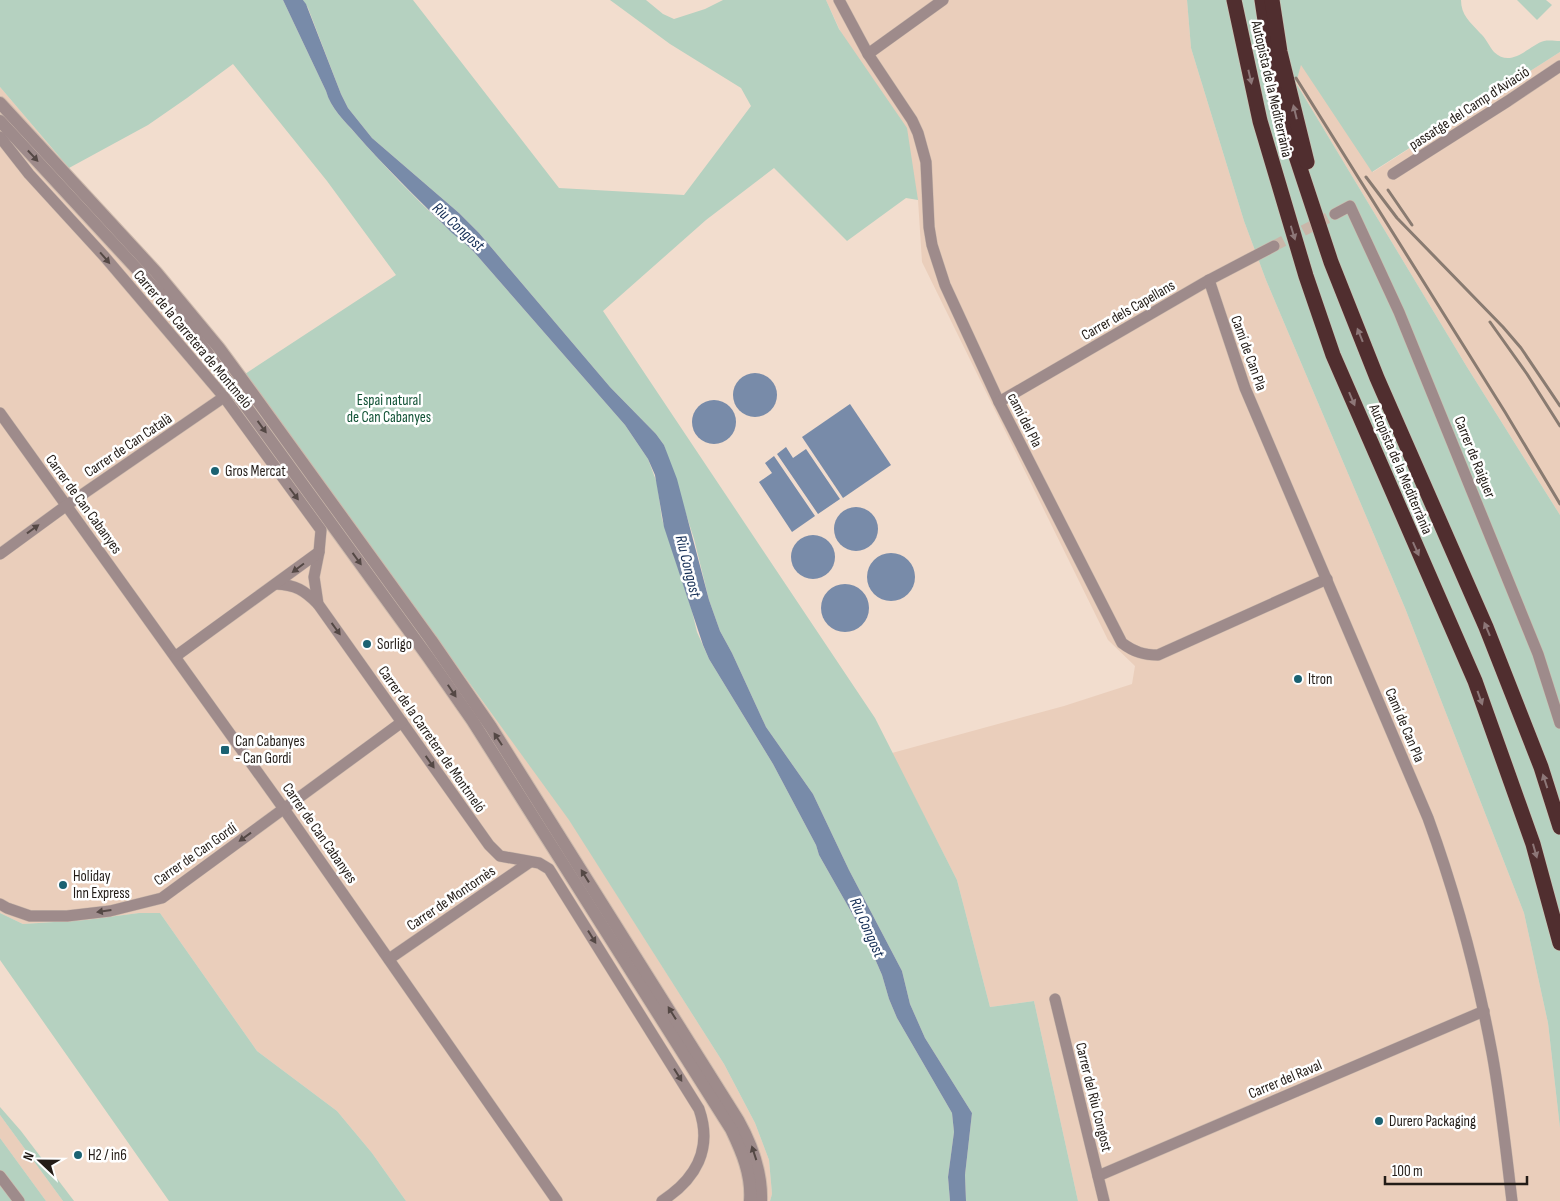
<svg xmlns="http://www.w3.org/2000/svg" width="1560" height="1201" viewBox="0 0 1560 1201" font-family="'Sofia Sans Condensed',sans-serif">
<style>
.built{fill:#eacebb}
.green{fill:#b5d1c0}
.water{fill:#788ba9}
.lines{fill:none;stroke-linecap:round;stroke-linejoin:round}
.minor-tunnel{stroke:#c9b6a9;stroke-width:11;stroke-dasharray:11 5.5;stroke-linecap:butt}
.minor-casing{stroke:#cdbaad;stroke-width:12}
.tertiary-casing{stroke:#cdbaad;stroke-width:14}
.motorway-casing{stroke:#cdbaad;stroke-width:16}
.minor{stroke:#9e8b8b;stroke-width:11}
.tertiary{stroke:#9e8b8b;stroke-width:12}
.motorway{stroke:#502e2f;stroke-width:15}
.rail{stroke:#897b71;stroke-width:3}
.oneway{fill:#8d7778}
.oneway2{fill:#544845}
.poi-dot{fill:#1b6272;stroke:#fff;stroke-width:2}
.labels{text-anchor:middle;stroke-width:5;stroke-linejoin:round;paint-order:stroke}
.street-label{font-size:15px;fill:#231c17;stroke:#fff}
.park-label{font-size:15px;fill:#115235;stroke:#fff}
.poi-label{font-size:15px;fill:#231c17;stroke:#fff;text-anchor:start}
.water-label{font-size:16px;font-style:italic;fill:#112b53;stroke:#fff}
</style>
<rect width="100%" height="100%" fill="#f2ddce"/>
<g class="built">
<polygon points="826,0 1187,0 1191,48 1244,221 1266,280 1405,608 1524,913 1548,1023 1560,1128 1560,1201 1078,1201 1034,1001 990,1007 957,880 892,753 1064,706 1132,684 1135,666 1108,640 922,262 918,200"/>
<polygon points="1560,52 1560,515 1467,367 1296,83 1301,64 1373,172"/>
<polygon points="0,87 69,168 147,252 194,308 245,374 433,631 569,819 724,1064 755,1123 769,1160 772,1194 770,1201 406,1201 372,1153 337,1111 257,1051 160,913 139,913 85,920 23,924 0,913"/>
<polygon points="0,1115 63,1201 46,1201 0,1138"/>
</g>
<g class="green">
<path d="M0,0h283l43,91c6,19 17,28 30,43 28,32 58,63 89,92 9,9 20,16 29,26l151,173 23,34 9,24 5,36 30,92 5,21 12,27 64,105 43,81 3,10 47,83 16,37 7,24 8,19 55,95 2,19 -6,45 2,24h-180l2,-7 -3,-34 -14,-37 -31,-59 -155,-244 -324,-446 151,-99 -69,-94 -94,-117 -46,34 -39,27 -79,43 -69,-81z"/>
<polygon points="303,0 413,0 559,188 684,195 751,106 741,88 670,44 610,0 646,0 663,14 674,19 705,9 723,0 826,0 839,29 907,128 918,200 906,198 847,241 774,168 706,220 603,311 875,718 957,880 990,1007 1034,1001 1078,1201 966,1201 965,1175 972,1113 925,1038 910,1004 902,971 849,870 813,794 766,727 732,653 720,631 709,600 694,539 664,445 656,434 610,387 479,233 459,213 372,138 348,108 341,94 308,8"/>
<path d="M1187,0h274c0,15 9,22 19,33 6,5 9,13 14,19 18,17 35,-7 50,-11 5,-1 11,0 16,0v11l-188,120 -71,-107 -5,18 171,284 93,148v613l-12,-105 -24,-110 -119,-305 -139,-328 -22,-59 -53,-173z"/>
<polygon points="1517,0 1546,0 1552,5 1537,20"/>
<polygon points="0,913 23,924 85,920 139,913 160,913 257,1051 337,1111 372,1153 406,1201 169,1201 0,960"/>
<polygon points="0,1107 21,1131 74,1201 63,1201 0,1115"/>
<polygon points="0,1138 46,1201 0,1201"/>
</g>
<g class="water">
<path d="M283,0h20l3,4 35,90 7,14 24,30 87,75 20,20 131,154 46,47 8,11 13,34 32,121 11,31 12,22 34,74 47,67 36,76 53,101 8,33 15,34 47,75 -7,62 1,26h-16l-2,-24 6,-45 -2,-19 -55,-95 -8,-19 -7,-24 -16,-37 -47,-83 -3,-10 -43,-81 -64,-105 -6,-14 -39,-118 -9,-52 -7,-16 -23,-34 -151,-173c-9,-10 -20,-16 -29,-26 -30,-30 -61,-60 -89,-92 -12,-14 -25,-25 -30,-43z"/>
<circle cx="755" cy="395" r="22"/>
<circle cx="714" cy="422" r="22"/>
<polygon points="850,404 891,465 843,498 802,437"/>
<polygon points="786,447 793,458 806,449 840,499 818,514 777,454"/>
<polygon points="774,456 815,516 792,532 759,482 772,473 765,463"/>
<circle cx="856" cy="529" r="22"/>
<circle cx="813" cy="557" r="22"/>
<circle cx="891" cy="577" r="24"/>
<circle cx="845" cy="608" r="24"/>
</g>
<g class="lines">
<polyline class="minor-tunnel" points="1274,246 1335,214"/>
<defs>
<g id="minor">
<path d="M839,0l29,54 44,66 6,13 8,29 3,65 3,18 13,40 54,117 123,241c12,9 22,12 36,12l169,-76"/>
<polyline points="868,54 943,0"/>
<path d="M0,137l29,37 75,82 120,141 97,133 -2,22 -5,25 4,27 171,241 11,11 39,7 10,6 150,240c14,40 -3,70 -37,92"/>
<polyline points="1393,174 1508,101 1560,66"/>
<polyline points="1335,214 1350,206 1399,312 1538,654 1560,723"/>
<path d="M1209,280l36,108 183,430c28,77 49,155 64,235 9,49 14,99 20,148"/>
<polyline points="999,402 1209,280 1274,246"/>
<polyline points="0,413 284,809 557,1201"/>
<polyline points="0,554 67,505 224,397"/>
<path d="M276,584c20,1 28,6 42,20"/>
<polyline points="176,656 319,552"/>
<polyline points="0,904 7,908 30,916 67,916 110,911 162,898 402,722"/>
<polyline points="389,959 530,862"/>
<polyline points="1055,999 1104,1201"/>
<polyline points="0,1176 19,1201"/>
<polyline points="1098,1176 1484,1011"/>
</g>
<g id="tertiary">
<path d="M0,103l156,169 63,76 36,49 176,243 60,87 247,393c14,25 24,51 23,81"/>
<path d="M0,121l159,172 33,39 236,325 44,63 259,409c11,23 21,46 19,72"/>
</g>
<g id="motorway">
<polyline points="1234,0 1260,121 1306,276 1333,355 1475,681 1533,844 1560,943"/>
<polyline points="1262,0 1270,54 1286,126 1331,262 1377,378 1486,627 1541,767 1560,827"/>
<polyline points="1272,0 1280,52 1307,162"/>
</g>
</defs>
<use href="#minor" class="minor-casing"/>
<use href="#tertiary" class="tertiary-casing"/>
<use href="#motorway" class="motorway-casing"/>
<use href="#minor" class="minor"/>
<use href="#tertiary" class="tertiary"/>
<use href="#motorway" class="motorway"/>
<g class="rail">
<polyline points="1296,78 1505,412 1560,504"/>
<polyline points="1366,177 1397,218 1503,327 1521,348 1560,406"/>
<polyline points="1388,190 1412,225"/>
<polyline points="1490,322 1527,374 1560,426"/>
</g>
</g>
<defs><path id="oneway-solid" d="M-6-.8H1V-3.2L6.5 0L1 3.2V.8H-6Z" transform="scale(1.25)"/></defs>
<g class="oneway">
<use href="#oneway-solid" transform="translate(1250 77) rotate(77)"/>
<use href="#oneway-solid" transform="translate(1295 112) rotate(-104)"/>
<use href="#oneway-solid" transform="translate(1293 233) rotate(73)"/>
<use href="#oneway-solid" transform="translate(1360 335) rotate(-112)"/>
<use href="#oneway-solid" transform="translate(1352 399) rotate(67)"/>
<use href="#oneway-solid" transform="translate(1416 549) rotate(66)"/>
<use href="#oneway-solid" transform="translate(1487 629) rotate(-113)"/>
<use href="#oneway-solid" transform="translate(1480 698) rotate(70)"/>
<use href="#oneway-solid" transform="translate(1545 781) rotate(-108)"/>
<use href="#oneway-solid" transform="translate(1535 851) rotate(74)"/>
</g>
<g class="oneway2">
<use href="#oneway-solid" transform="translate(33 156) rotate(47)"/>
<use href="#oneway-solid" transform="translate(105 258) rotate(49)"/>
<use href="#oneway-solid" transform="translate(262 427) rotate(54)"/>
<use href="#oneway-solid" transform="translate(294 494) rotate(53)"/>
<use href="#oneway-solid" transform="translate(33 529) rotate(-36)"/>
<use href="#oneway-solid" transform="translate(357 559) rotate(54)"/>
<use href="#oneway-solid" transform="translate(298 568) rotate(143)"/>
<use href="#oneway-solid" transform="translate(336 629) rotate(54)"/>
<use href="#oneway-solid" transform="translate(452 691) rotate(56)"/>
<use href="#oneway-solid" transform="translate(498 739) rotate(-123)"/>
<use href="#oneway-solid" transform="translate(430 762) rotate(55)"/>
<use href="#oneway-solid" transform="translate(245 837) rotate(144)"/>
<use href="#oneway-solid" transform="translate(585 876) rotate(-122)"/>
<use href="#oneway-solid" transform="translate(104 911) rotate(172)"/>
<use href="#oneway-solid" transform="translate(592 937) rotate(58)"/>
<use href="#oneway-solid" transform="translate(672 1013) rotate(-122)"/>
<use href="#oneway-solid" transform="translate(678 1075) rotate(58)"/>
<use href="#oneway-solid" transform="translate(754 1153) rotate(-108)"/>
</g>
<g class="poi-dot">
<circle cx="215" cy="471" r="5"/>
<circle cx="367" cy="644" r="5"/>
<circle cx="1298" cy="679" r="5"/>
<rect x="220" y="745" width="10" height="10" rx="2.5"/>
<circle cx="63" cy="885" r="5"/>
<circle cx="1379" cy="1121" r="5"/>
<circle cx="78" cy="1155" r="5"/>
</g>
<g class="labels">
<g class="street-label">
<text transform="translate(1272 89) rotate(77)" y="5">Autopista de la Mediterrània</text>
<text transform="translate(1469 108) rotate(-33)" y="5">passatge del Camp d'Aviació</text>
<text transform="translate(1128 310) rotate(-30)" y="5">Carrer dels Capellans</text>
<text transform="translate(193 339) rotate(50)" y="5">Carrer de la Carretera de Montmeló</text>
<text transform="translate(1249 353) rotate(70)" y="5">Camí de Can Pla</text>
<text transform="translate(1025 420) rotate(63)" y="5">camí del Pla</text>
<text transform="translate(128 445) rotate(-34)" y="5">Carrer de Can Català</text>
<text transform="translate(1475 457) rotate(68)" y="5">Carrer de Raiguer</text>
<text transform="translate(1401 469) rotate(67)" y="5">Autopista de la Mediterrània</text>
<text transform="translate(84 504) rotate(54)" y="5">Carrer de Can Cabanyes</text>
<text transform="translate(1405 725) rotate(67)" y="5">Camí de Can Pla</text>
<text transform="translate(432 739) rotate(55)" y="5">Carrer de la Carretera de Montmeló</text>
<text transform="translate(320 833) rotate(55)" y="5">Carrer de Can Cabanyes</text>
<text transform="translate(195 854) rotate(-35)" y="5">Carrer de Can Gordí</text>
<text transform="translate(451 898) rotate(-34)" y="5">Carrer de Montornès</text>
<text transform="translate(1285 1079) rotate(-23)" y="5">Carrer del Raval</text>
<text transform="translate(1094 1097) rotate(76)" y="5">Carrer del Riu Congost</text>
</g>
<g class="park-label">
<text x="389" y="405">Espai natural<tspan x="389" dy="17">de Can Cabanyes</tspan></text>
</g>
<g class="poi-label">
<text x="225" y="476">Gros Mercat</text>
<text x="377" y="649">Sorligo</text>
<text x="1308" y="684">Itron</text>
<text x="235" y="746">Can Cabanyes<tspan x="235" dy="17">- Can Gordi</tspan></text>
<text x="73" y="881">Holiday<tspan x="73" dy="17">Inn Express</tspan></text>
<text x="1389" y="1126">Durero Packaging</text>
<text x="88" y="1160">H2 / in6</text>
</g>
<g class="water-label">
<text transform="translate(459 226) rotate(42)" y="6">Riu Congost</text>
<text transform="translate(689 566) rotate(76)" y="6">Riu Congost</text>
<text transform="translate(868 927) rotate(66)" y="6">Riu Congost</text>
</g>
</g>
<g transform="translate(40 1161) rotate(292)" stroke="#ffffff" stroke-width="4" paint-order="stroke">
<path d="M0-4L9 19L0 12L-9 19Z" fill="#231c17"/>
<text y="-8" font-size="14" font-weight="bold" text-anchor="middle" fill="#231c17">N</text>
</g>
<path d="M1385 1176v8h142v-8" fill="none" stroke="#231c17" stroke-width="2.5"/>
<text x="1392" y="1176" font-size="15" fill="#231c17" stroke="#ffffff" stroke-width="4" paint-order="stroke">100 m</text>
</svg>
